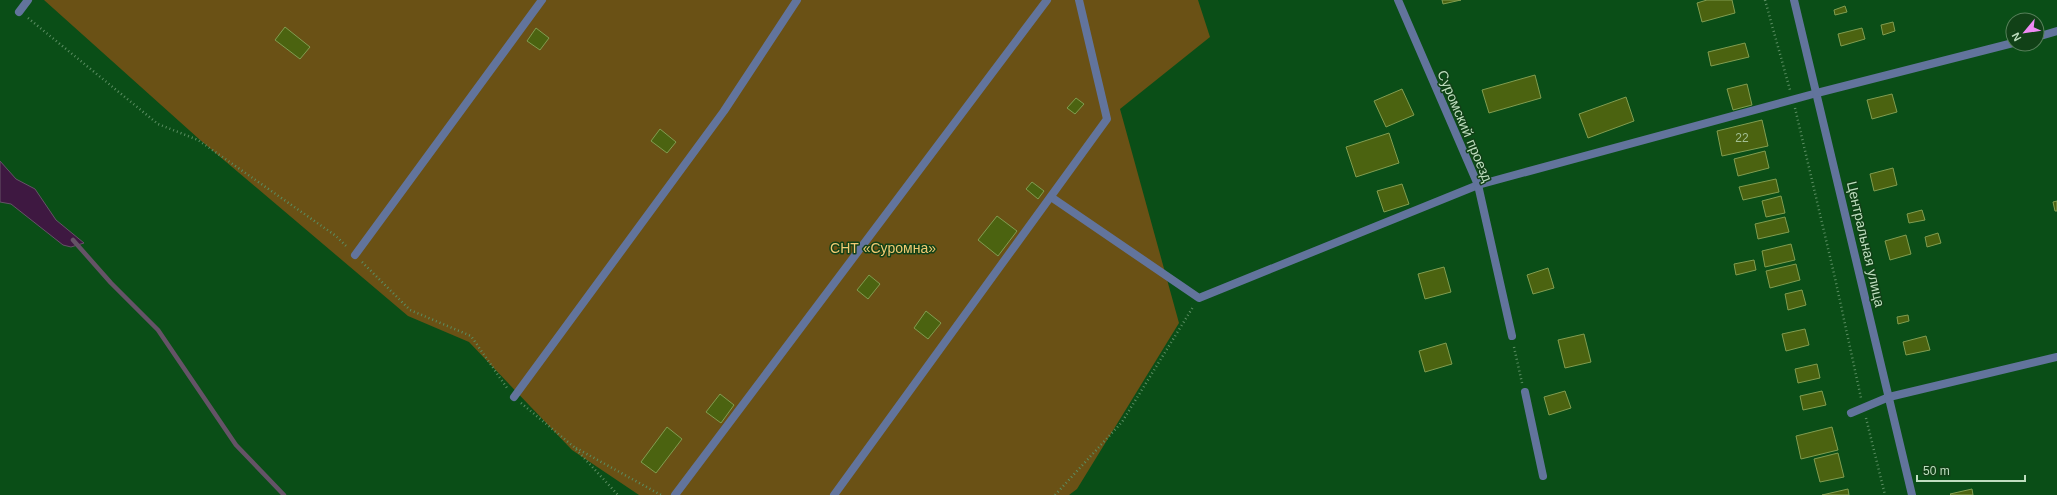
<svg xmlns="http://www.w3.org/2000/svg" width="2057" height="495" viewBox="0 0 2057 495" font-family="Helvetica,sans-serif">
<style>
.green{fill:#6a5115}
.water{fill:#3e1841;stroke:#655367}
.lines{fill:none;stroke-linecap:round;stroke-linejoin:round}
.stream{stroke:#655367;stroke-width:4.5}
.building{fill:#4b6310;stroke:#819d50}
.path{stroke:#5b8e62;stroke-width:2.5;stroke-dasharray:1 3;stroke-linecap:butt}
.service{stroke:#62749c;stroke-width:8}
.minor{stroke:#62749c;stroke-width:8}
.labels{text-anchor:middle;stroke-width:3;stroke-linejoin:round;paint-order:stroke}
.number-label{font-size:12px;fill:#a2bf93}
.street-label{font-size:14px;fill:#bfdebf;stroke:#114117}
.park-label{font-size:14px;fill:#f2ca73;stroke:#114117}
</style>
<rect width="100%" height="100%" fill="#0a4e17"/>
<polygon class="green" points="44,0 1198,0 1210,37 1120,109 1179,323 1077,489 1069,495 639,495 572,450 469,342 408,316 199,139"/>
<polygon class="water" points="0,161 16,179 35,189 56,220 84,243 71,247 63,245 11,204 0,202"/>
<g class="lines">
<polyline class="stream" points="73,240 111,283 158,330 236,445 284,495"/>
</g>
<g class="building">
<polygon points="1442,0 1461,0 1443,4"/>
<polygon points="1707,0 1732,0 1735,13 1702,22 1697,3"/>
<polygon points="1845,6 1847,12 1835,15 1834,10"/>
<polygon points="1893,22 1895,31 1883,35 1881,25"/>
<polygon points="285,27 310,47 300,59 275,40"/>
<polygon points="536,28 549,38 540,50 527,41"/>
<polygon points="1862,28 1865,39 1841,46 1838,34"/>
<polygon points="1745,43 1749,57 1711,66 1708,52"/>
<polygon points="1535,75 1541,98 1489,113 1482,90"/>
<polygon points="1747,84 1752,105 1733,110 1727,89"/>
<polygon points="1402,89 1414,115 1386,127 1374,101"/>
<polygon points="1892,94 1897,112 1872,119 1867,100"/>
<polygon points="1626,97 1634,121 1588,138 1579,114"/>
<polygon points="1076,98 1084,104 1075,114 1067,108"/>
<polygon points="1762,120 1768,146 1722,156 1717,131"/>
<polygon points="660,129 676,142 667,153 651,141"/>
<polygon points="1389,133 1399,163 1356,177 1346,147"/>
<polygon points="1765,151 1769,168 1738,176 1734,159"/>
<polygon points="1893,168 1897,185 1874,191 1870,174"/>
<polygon points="1776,179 1779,192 1743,200 1739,187"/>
<polygon points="1032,182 1044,191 1038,199 1026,189"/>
<polygon points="1402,184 1409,204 1384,212 1377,191"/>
<polygon points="1781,196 1785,213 1766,217 1762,201"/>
<polygon points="2057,201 2057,211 2055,211 2053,202"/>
<polygon points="1922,210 1925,220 1909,223 1907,214"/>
<polygon points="997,216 1017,231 998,256 978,240"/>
<polygon points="1785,217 1789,232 1758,239 1755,224"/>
<polygon points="1938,233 1941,243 1927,247 1925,237"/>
<polygon points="1906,235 1911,254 1890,260 1885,241"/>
<polygon points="1791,244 1795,260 1765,267 1762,251"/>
<polygon points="1754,260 1756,270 1736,275 1734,264"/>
<polygon points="1796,264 1800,280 1770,288 1766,271"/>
<polygon points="1444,267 1451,292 1425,299 1418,274"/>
<polygon points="1548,268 1554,288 1533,294 1527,275"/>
<polygon points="869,275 880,284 868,299 857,290"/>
<polygon points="1802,290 1806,305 1788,310 1785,294"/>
<polygon points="926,311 941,323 928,339 914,328"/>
<polygon points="1908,315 1909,321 1898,324 1897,317"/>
<polygon points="1805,329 1809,345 1786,351 1782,334"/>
<polygon points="1584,334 1591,362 1565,368 1558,340"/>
<polygon points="1926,336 1930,350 1906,355 1903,342"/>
<polygon points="1446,343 1452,364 1425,372 1419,351"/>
<polygon points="1817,364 1820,378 1798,383 1795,369"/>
<polygon points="1565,391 1571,408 1549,415 1544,397"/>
<polygon points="1822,391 1826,405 1803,410 1800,396"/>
<polygon points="720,394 734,405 721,423 706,412"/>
<polygon points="667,427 682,439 656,473 641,462"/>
<polygon points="1832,427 1838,450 1801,459 1796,436"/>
<polygon points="1838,453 1844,477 1820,482 1814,459"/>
<polygon points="1848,489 1849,495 1822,495"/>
<polygon points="1972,489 1973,495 1951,495 1950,494"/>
</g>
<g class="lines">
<g class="path">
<polyline points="1765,0 1790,90"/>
<polyline points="28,18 158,124 198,140 336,236 347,247"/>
<polyline points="1795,108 1835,278 1861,398"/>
<polyline points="362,262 410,310 471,336 507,388"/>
<polyline points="1514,347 1522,383"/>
<polyline points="521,403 574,447 618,495"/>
<polyline points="1866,418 1885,495"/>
<polyline points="576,448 661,495"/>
<polyline points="1055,495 1122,422 1193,307"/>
</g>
<g class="service">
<polyline points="19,12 28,0"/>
<polyline points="1051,197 1199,298 1478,185 1817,93"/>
<polyline points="355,255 542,0"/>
<polyline points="1525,392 1543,476"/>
<polyline points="514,397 724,111 797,0"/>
<polyline points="1851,413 1889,397"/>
<polyline points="675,495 1047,0"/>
<polyline points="834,495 1107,119 1079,0"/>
</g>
<g class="minor">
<polyline points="1398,0 1478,185 1512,336"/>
<polyline points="1794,0 1912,495"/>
<polyline points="2037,37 2057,31"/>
<polyline points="1817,93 2013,43"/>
<polyline points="1889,397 2057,357"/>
</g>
</g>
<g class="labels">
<g class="number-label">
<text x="1742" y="142">22</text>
</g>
<g class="street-label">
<text transform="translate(1465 126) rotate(67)" y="5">Суромский проезд</text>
<text transform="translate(1866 244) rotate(77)" y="5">Центральная улица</text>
</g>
<g class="park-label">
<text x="883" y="253">СНТ «Суромна»</text>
</g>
</g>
<g transform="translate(2025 32) rotate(241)"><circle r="19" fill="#114117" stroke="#57805a"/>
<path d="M0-3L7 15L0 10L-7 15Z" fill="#f08bf5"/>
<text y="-6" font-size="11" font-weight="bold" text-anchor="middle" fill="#bfdebf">N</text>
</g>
<path d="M1917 475v6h108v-6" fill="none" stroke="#bfdebf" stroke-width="2"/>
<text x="1923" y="475" font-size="12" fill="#bfdebf" stroke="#114117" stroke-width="3" paint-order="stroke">50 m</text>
</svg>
